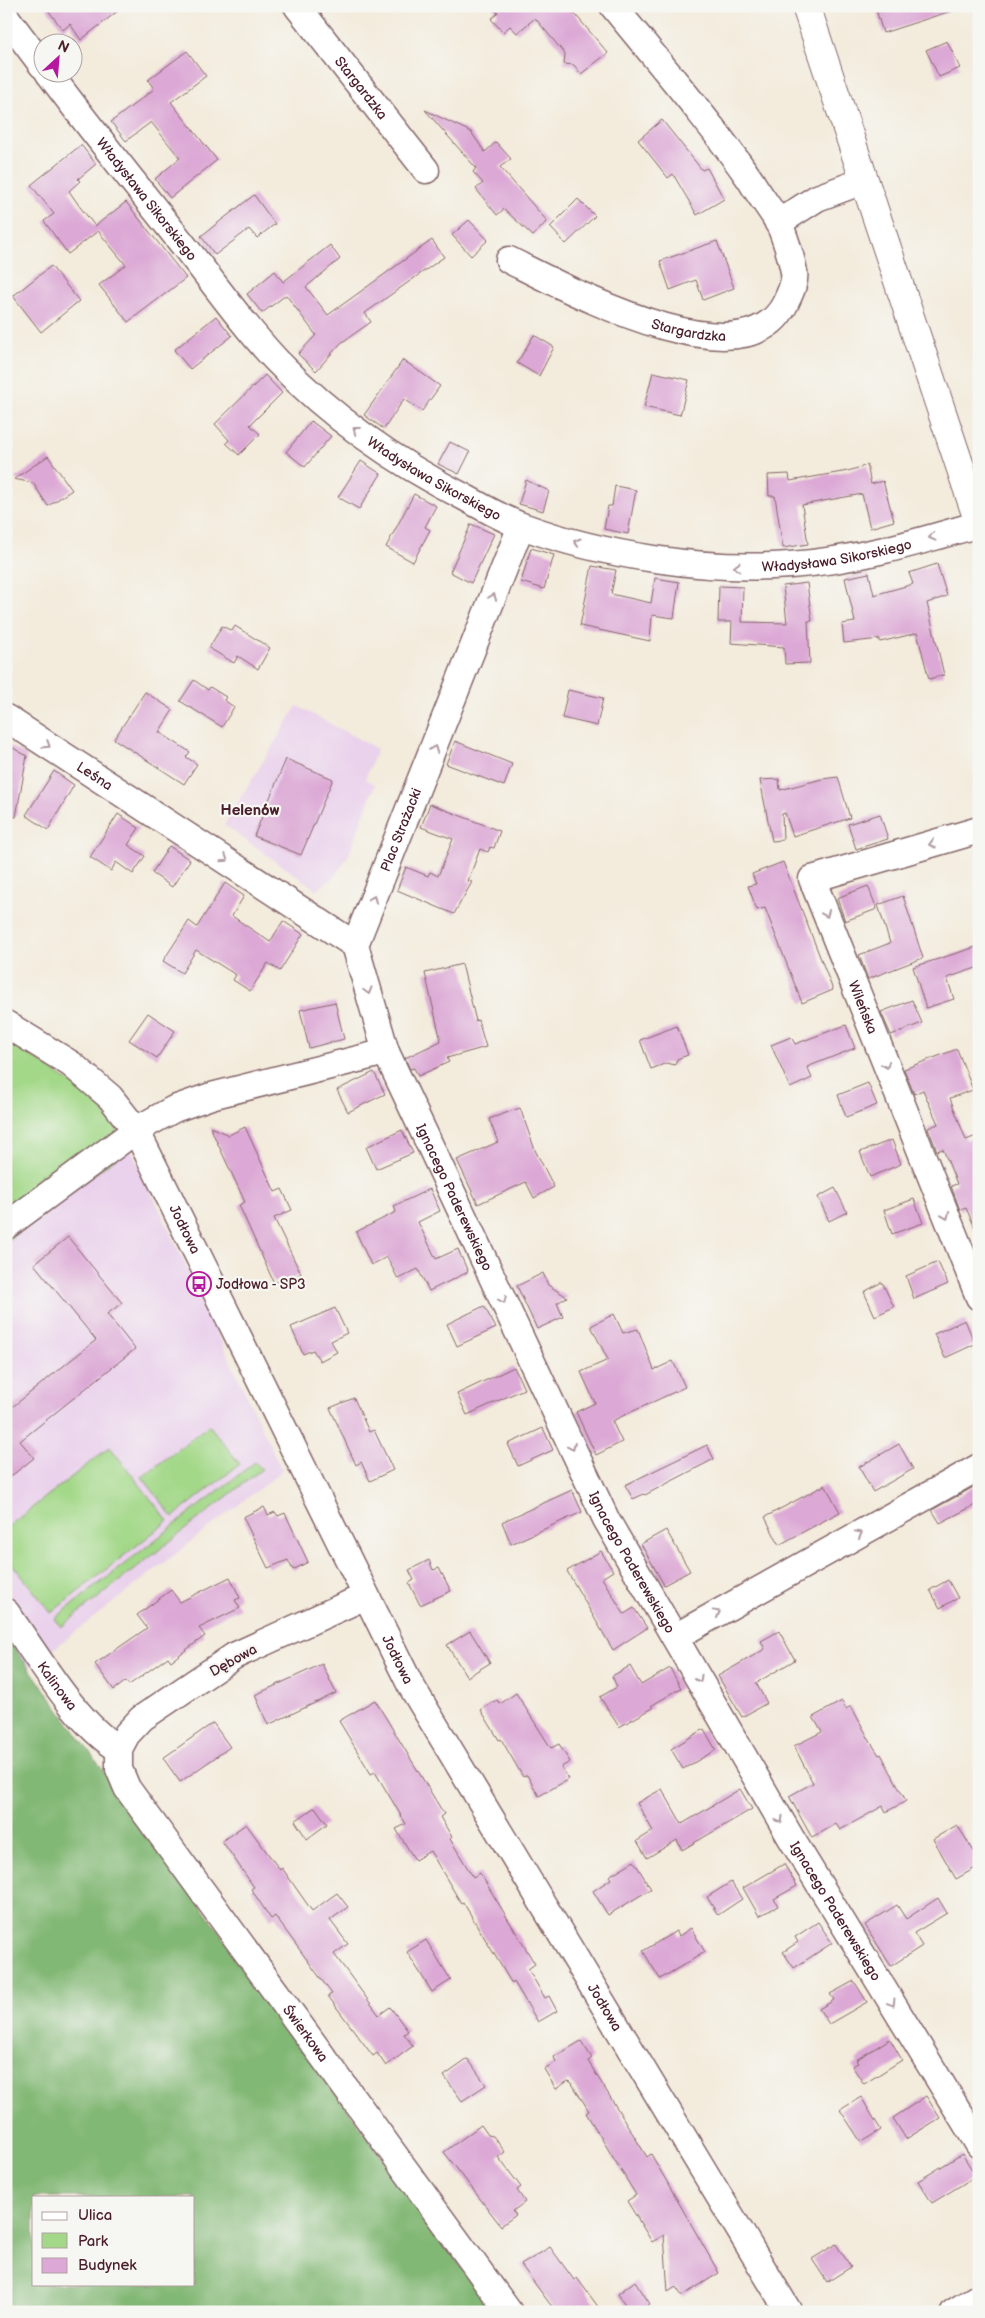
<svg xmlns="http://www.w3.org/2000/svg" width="985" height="2318" viewBox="0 0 985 2318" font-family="'Balsamiq Sans',sans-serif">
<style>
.built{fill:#ead1ec}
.green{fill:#a3d888;stroke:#767c5a}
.forest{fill:#82b874;stroke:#666c50;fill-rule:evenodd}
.building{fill:#dca8d5}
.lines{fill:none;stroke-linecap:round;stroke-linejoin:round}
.street-casing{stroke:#856669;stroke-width:29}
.secondary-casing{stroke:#856669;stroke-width:30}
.street{stroke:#fff;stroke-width:26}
.secondary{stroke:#fff;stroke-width:28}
.oneway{stroke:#ae9aa0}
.labels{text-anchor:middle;stroke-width:4.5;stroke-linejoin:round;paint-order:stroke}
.street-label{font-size:14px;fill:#4a1f2b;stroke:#f6f6f2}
.poi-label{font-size:14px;fill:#4a1f2b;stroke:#f6f6f2;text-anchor:start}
.neighbourhood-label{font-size:15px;font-weight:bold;fill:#4a1f2b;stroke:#f6f6f2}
</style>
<rect width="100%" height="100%" fill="#f6f6f2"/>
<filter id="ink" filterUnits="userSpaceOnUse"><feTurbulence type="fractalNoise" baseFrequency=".02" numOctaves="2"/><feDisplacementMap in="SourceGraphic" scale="10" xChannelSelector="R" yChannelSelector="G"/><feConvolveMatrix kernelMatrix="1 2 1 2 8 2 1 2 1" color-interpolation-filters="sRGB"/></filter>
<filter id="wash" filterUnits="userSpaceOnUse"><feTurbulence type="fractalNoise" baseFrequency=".0096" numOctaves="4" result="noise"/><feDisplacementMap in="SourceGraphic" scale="20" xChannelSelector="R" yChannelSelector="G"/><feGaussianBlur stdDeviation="1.12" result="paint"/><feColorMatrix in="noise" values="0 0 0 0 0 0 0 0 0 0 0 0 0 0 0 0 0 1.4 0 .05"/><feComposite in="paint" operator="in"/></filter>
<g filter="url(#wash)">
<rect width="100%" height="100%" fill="#f3ebdb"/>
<g class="built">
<polygon points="297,706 377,749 365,779 375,784 348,857 334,877 317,890 224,825"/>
<polygon points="130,1147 282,1471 29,1668 6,1636 6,1242"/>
</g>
<g class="green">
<polygon points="6,1039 93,1098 130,1147 6,1242"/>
<polygon points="209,1425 240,1464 173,1517 142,1477"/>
<polygon points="110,1447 168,1521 51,1613 6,1556 6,1528"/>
<polygon points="255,1462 262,1469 61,1627 54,1619"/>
</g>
<path class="forest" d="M6,1636l488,676h-488zM34,2197h160v87h-160z"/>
<g id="blocks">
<g class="building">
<polygon points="45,6 124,6 81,40 70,24 63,30"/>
<polygon points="492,6 568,6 608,53 581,74 574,65 564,64 565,54 535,18 517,33 510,26 503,32 491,19 498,13"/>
<polygon points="875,6 953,6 954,10 883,33"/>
<polygon points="947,41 960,68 939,77 926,50"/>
<polygon points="187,51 206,76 171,102 217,160 170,198 155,179 180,158 151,122 126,141 111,122 154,89 148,80"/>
<polygon points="425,110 471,132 485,152 496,142 511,159 500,167 547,221 533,236 504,209 497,215 476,189 483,183 473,172 476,168"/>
<polygon points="662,120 702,170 707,168 724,199 697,215 673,174 668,178 638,140"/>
<polygon points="81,145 96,164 78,179 80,181 69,191 80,207 95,226 126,202 186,278 128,322 99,285 126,265 98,231 68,254 44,221 54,214 31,185"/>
<polygon points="254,195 275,224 257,238 249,229 215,255 201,236"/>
<polygon points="578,199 595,216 566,244 550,227"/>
<polygon points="469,220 488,240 471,256 452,235"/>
<polygon points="432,240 444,257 365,313 371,322 341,343 316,371 298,354 316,335 286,295 262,313 247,294 275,271 283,282 330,245 340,259 306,287 328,315"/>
<polygon points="717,241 734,288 703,300 696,280 670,290 660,261"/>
<polygon points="51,266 79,301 41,332 13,296"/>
<polygon points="216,316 232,336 190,369 174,350"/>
<polygon points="534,335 554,347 539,376 517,363"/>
<polygon points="403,360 440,386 422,411 404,399 384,429 364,415"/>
<polygon points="653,372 689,380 680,415 644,407"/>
<polygon points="265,375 282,393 250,425 260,434 239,455 226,443 229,440 215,424"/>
<polygon points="311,421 331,436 305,467 286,452"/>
<polygon points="450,442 470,452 459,474 438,464"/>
<polygon points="48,456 72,490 48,506 33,483 14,479"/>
<polygon points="361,461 381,474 359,509 338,497"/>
<polygon points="867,465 871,484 883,481 894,521 870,528 862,494 802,505 808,544 783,548 775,496 769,496 768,475 789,474 790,481 848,471"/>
<polygon points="526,480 549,491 543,511 519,504"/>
<polygon points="615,486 636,490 628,534 604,529 608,506 612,506"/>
<polygon points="414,494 436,506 425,527 430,530 413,562 386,547"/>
<polygon points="471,524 494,534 471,583 450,572"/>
<polygon points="531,548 554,555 544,589 521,582"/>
<polygon points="937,564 947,596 927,603 944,675 929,679 917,633 880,642 880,639 844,643 842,624 855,622 845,578 869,573 874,595 913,584 909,573"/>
<polygon points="592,566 616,570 611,594 651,603 655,578 679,582 674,618 652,615 650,641 580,626"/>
<polygon points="807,583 812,621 808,621 810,663 785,664 784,647 731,643 732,622 718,622 719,586 743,587 742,622 787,623 783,586"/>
<polygon points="222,626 232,631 235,626 270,648 258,669 238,656 234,663 209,648"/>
<polygon points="194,680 208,690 210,687 226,697 224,700 234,707 222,727 180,701"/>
<polygon points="568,690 603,698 597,726 562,718"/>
<polygon points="145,692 173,710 159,732 190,752 186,757 197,764 184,784 114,739"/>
<polygon points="455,741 512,764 504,786 446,764"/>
<polygon points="6,744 27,756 16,817 6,816"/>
<polygon points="286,759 333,779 301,855 254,836"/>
<polygon points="54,771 74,785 48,830 26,815"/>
<polygon points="838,777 850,818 793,836 785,813 782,814 783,840 772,841 760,780 779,779 780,790 822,779"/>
<polygon points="430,804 500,831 494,848 490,847 488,852 480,849 468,881 472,882 454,914 397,890 406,867 428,876 430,872 438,876 453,839 421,827"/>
<polygon points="118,814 139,828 128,845 145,856 133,874 116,862 111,871 90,857"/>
<polygon points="880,814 888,839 856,849 848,824"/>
<polygon points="169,846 190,860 172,887 152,873"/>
<polygon points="783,862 833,990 802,1003 765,908 757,910 748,886 756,884 752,874"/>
<polygon points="225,883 244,896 232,916 270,942 283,921 303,934 280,971 268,963 250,991 233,980 236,975 196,950 182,973 163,961 189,921 197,927"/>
<polygon points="868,886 877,909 845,921 837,898"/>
<polygon points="903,896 923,958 868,979 859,955 890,943 878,905"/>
<polygon points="979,946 979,967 947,978 954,999 926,1008 913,967"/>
<polygon points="462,964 476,1021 478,1020 486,1047 447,1058 449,1062 418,1076 414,1068 410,1069 405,1058 441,1041 425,973"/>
<polygon points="912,1000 922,1023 891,1035 881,1012"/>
<polygon points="335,1002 344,1039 309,1048 300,1010"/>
<polygon points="148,1013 175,1031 157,1058 129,1040"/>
<polygon points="846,1025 855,1048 807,1067 812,1078 790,1088 771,1045 791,1037 795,1044"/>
<polygon points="677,1026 688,1055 677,1059 675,1065 667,1063 651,1069 640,1040"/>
<polygon points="957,1049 973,1090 950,1098 966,1140 979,1135 979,1237 966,1208 960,1210 951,1186 957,1184 943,1149 937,1151 928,1128 938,1124 923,1090 914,1094 904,1069"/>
<polygon points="374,1072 385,1094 348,1112 337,1090"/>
<polygon points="868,1083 877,1105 846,1117 838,1095"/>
<polygon points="520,1108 535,1150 554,1187 534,1198 526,1182 478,1204 457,1160 498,1142 489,1119"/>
<polygon points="210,1127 229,1135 245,1127 275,1192 282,1189 292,1210 274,1218 301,1274 282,1284 280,1280 274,1283 239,1205 245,1202"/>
<polygon points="402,1130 413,1153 376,1169 366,1147"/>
<polygon points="892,1140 901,1164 870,1177 860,1152"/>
<polygon points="835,1188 847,1212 829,1221 818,1197"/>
<polygon points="430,1189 440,1211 418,1222 436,1259 458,1249 468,1272 429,1291 418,1269 398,1279 387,1257 371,1265 356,1232 396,1212 394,1206"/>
<polygon points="914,1199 923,1223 892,1234 884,1210"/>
<polygon points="68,1237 122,1303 107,1314 135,1349 20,1441 34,1458 6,1480 6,1414 12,1410 11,1408 96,1340 34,1264"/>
<polygon points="938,1262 948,1284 914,1299 906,1276"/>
<polygon points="543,1273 548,1285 567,1297 557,1303 563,1317 537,1329 517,1286"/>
<polygon points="882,1282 894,1307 875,1316 864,1292"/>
<polygon points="484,1306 496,1328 457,1346 447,1324"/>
<polygon points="335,1308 347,1333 331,1341 337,1352 320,1361 313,1350 303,1354 291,1327"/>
<polygon points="614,1314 623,1333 638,1329 654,1370 673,1361 685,1387 612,1421 622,1442 596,1455 576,1412 595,1403 581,1372 608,1360 591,1326"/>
<polygon points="965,1320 975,1344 945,1358 934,1334"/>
<polygon points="514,1367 524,1389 467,1415 457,1394"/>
<polygon points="354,1398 369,1432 374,1430 393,1470 370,1481 361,1462 356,1465 330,1408"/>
<polygon points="543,1428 553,1450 518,1466 508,1444"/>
<polygon points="899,1444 913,1469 873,1492 859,1467"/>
<polygon points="707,1445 714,1459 645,1495 644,1494 633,1499 625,1485"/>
<polygon points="979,1484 979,1503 940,1523 932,1510"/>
<polygon points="825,1485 840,1512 779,1545 765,1517"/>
<polygon points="572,1490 582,1512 511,1544 502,1522"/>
<polygon points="264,1507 268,1515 275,1512 278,1516 285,1513 308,1562 293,1570 288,1560 268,1568 243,1517"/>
<polygon points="666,1530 690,1571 664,1585 641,1544"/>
<polygon points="601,1551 613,1571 602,1578 624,1614 634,1608 647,1628 613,1650 567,1571"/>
<polygon points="429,1560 433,1570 439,1568 451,1591 420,1605 409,1583 414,1580 409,1570"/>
<polygon points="230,1577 240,1598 235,1600 240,1608 199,1628 205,1636 171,1661 168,1657 129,1685 126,1681 114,1690 95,1664 147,1628 137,1615 171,1590 180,1602"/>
<polygon points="948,1580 958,1598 940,1608 930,1590"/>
<polygon points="470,1631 490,1663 467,1677 447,1645"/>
<polygon points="779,1631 795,1660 756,1683 767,1703 742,1717 718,1676 765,1649 761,1641"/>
<polygon points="322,1664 336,1693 268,1725 255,1695"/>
<polygon points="630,1666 641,1685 670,1668 681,1688 651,1706 653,1708 619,1727 600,1697 617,1687 612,1676"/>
<polygon points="516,1693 551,1748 559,1744 570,1762 561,1767 569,1779 539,1796 527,1775 523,1777 501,1739 499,1740 481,1710 497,1700 500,1704"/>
<polygon points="375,1700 444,1814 440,1817 452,1837 450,1839 473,1877 480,1873 535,1964 528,1969 545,1998 549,1996 557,2011 538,2022 514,1982 512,1984 463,1902 461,1903 430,1851 415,1860 396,1829 406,1824 375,1772 371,1774 339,1721"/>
<polygon points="842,1701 846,1709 851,1706 870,1741 879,1755 881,1754 906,1801 886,1812 883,1806 840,1830 836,1824 812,1838 789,1796 813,1783 794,1746 822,1732 813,1717"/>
<polygon points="213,1723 230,1747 180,1782 163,1758"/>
<polygon points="704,1729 716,1750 683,1769 671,1749"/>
<polygon points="662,1789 682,1824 740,1789 752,1809 682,1850 677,1840 647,1858 637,1841 653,1831 637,1803"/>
<polygon points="315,1807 327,1824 307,1839 295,1821"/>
<polygon points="246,1824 280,1870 282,1868 312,1911 337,1893 348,1907 330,1920 348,1944 334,1954 379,2015 390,2007 408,2031 404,2034 413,2046 386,2066 377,2053 373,2056 328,1996 332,1994 275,1916 271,1919 251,1889 254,1887 222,1841"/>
<polygon points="957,1825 979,1859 979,1866 956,1879 933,1839"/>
<polygon points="634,1861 651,1889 608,1915 593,1891 611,1879 609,1876"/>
<polygon points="784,1864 797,1886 774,1899 778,1906 759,1916 743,1888"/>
<polygon points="731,1882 742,1899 718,1915 707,1897"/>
<polygon points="938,1898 947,1913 914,1933 922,1946 891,1966 865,1925 897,1905 906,1919"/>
<polygon points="818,1922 832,1943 794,1968 783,1952 798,1942 795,1937"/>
<polygon points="691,1928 705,1952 660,1979 643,1951 676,1931 679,1936"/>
<polygon points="426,1940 451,1980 432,1992 407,1952"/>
<polygon points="854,1981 867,2002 829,2024 819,2009 834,2000 830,1994"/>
<polygon points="890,2039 902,2060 864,2084 852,2066 858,2063 856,2060"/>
<polygon points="581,2041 592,2058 588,2061 647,2157 651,2154 719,2273 682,2296 676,2287 668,2292 664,2235 652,2242 627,2201 636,2195 586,2113 589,2111 571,2082 568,2081 556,2089 544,2069 556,2062 554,2057"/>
<polygon points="468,2059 486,2085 462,2101 444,2076"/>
<polygon points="926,2096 940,2118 906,2139 893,2118"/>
<polygon points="861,2097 881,2130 861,2142 840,2110"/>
<polygon points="481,2125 488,2135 493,2136 505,2152 498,2157 521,2187 517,2190 525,2202 513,2211 516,2215 501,2226 444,2152"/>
<polygon points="962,2154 976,2176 932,2203 918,2181"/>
<polygon points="836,2244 851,2267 827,2282 812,2259"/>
<polygon points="550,2247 574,2280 577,2278 602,2312 556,2312 521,2265"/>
<polygon points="635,2281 650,2304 639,2312 630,2312 618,2294"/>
</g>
</g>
</g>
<g filter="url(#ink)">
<use href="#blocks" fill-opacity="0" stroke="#856669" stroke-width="1"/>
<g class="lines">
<defs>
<g id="street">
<path id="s1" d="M297,6l129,164"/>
<polyline points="6,17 42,65"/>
<path id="s2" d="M48,72c47,63 96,123 144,184 28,35 55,74 86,106 54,56 119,101 188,136 18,10 37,21 56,28 79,29 184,46 268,39 64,-4 128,-23 189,-41"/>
<polyline points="778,223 817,198 863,181"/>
<path id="s3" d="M509,260c55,27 234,126 276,44 4,-9 11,-21 9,-32 -2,-12 -10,-39 -16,-50 -8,-14 -19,-27 -27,-41 -42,-61 -91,-117 -138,-175"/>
<path id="s4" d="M6,718l349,227"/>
<path id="s5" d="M979,830l-167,49 167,418"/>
<path id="s6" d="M355,945l31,107 220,467 185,319 188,307"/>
<path id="s7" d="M355,945l166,-419"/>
<path id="s8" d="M6,1024l65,40 39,33 26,33 274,554 379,628"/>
<polyline points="6,1226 136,1130 174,1109 211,1096 386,1052"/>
<path id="s9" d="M366,1596l-132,60 -92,62 -15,16 -8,15v20l8,19 382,524"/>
<path id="s10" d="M6,1612c31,43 70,112 113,137"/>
<polyline points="675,1637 979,1467"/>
<polyline points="954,2312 979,2297"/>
</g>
<polyline id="secondary" points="806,6 979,523"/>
</defs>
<use href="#street" class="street-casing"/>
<use href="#secondary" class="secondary-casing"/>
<use href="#street" class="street"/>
<use href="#secondary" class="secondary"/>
</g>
<defs><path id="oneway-chevron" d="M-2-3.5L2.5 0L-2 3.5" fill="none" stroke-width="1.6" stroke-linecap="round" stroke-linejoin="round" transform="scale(1.25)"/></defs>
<g class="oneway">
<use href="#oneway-chevron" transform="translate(356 430) rotate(-143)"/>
<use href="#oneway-chevron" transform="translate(932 537) rotate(166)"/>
<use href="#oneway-chevron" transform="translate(577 542) rotate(-164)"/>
<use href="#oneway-chevron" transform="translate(737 567) rotate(-179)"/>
<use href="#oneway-chevron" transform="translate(493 597) rotate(-69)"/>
<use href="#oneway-chevron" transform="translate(47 745) rotate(33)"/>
<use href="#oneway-chevron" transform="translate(434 749) rotate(-69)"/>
<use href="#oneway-chevron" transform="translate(932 844) rotate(164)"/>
<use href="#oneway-chevron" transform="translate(225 859) rotate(33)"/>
<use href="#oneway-chevron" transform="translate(373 899) rotate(-68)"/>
<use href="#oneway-chevron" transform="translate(826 914) rotate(68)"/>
<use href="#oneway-chevron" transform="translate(368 991) rotate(74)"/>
<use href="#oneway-chevron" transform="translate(886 1065) rotate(68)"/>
<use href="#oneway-chevron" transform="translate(946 1216) rotate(68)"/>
<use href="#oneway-chevron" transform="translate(503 1300) rotate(65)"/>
<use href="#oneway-chevron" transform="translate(572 1447) rotate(65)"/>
<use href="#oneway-chevron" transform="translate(859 1534) rotate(-29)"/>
<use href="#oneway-chevron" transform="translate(717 1613) rotate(-29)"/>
<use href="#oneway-chevron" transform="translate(699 1679) rotate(60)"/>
<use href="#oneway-chevron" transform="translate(780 1820) rotate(60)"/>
<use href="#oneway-chevron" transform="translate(892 2003) rotate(59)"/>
</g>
</g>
<defs>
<symbol id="bus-ring" viewBox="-11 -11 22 22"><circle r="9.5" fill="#f6f6f2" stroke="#b5179e" stroke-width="1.5"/><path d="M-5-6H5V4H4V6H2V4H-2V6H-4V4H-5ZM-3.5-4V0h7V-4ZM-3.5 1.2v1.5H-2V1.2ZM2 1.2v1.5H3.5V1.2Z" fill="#b5179e"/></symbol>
</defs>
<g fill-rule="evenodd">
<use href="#bus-ring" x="185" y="1270" width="28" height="28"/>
</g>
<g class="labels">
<g class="street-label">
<text dy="5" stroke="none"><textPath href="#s1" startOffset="104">Stargardzka</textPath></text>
<text dy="5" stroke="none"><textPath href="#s2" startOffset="161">Władysława Sikorskiego</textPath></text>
<text dy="5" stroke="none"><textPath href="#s3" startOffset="194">Stargardzka</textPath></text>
<text dy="5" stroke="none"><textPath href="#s2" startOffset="566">Władysława Sikorskiego</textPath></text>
<text dy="5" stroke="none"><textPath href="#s2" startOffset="986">Władysława Sikorskiego</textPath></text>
<text dy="5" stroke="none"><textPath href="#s4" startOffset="106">Leśna</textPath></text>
<text dy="5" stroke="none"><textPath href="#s7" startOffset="124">Plac Strażacki</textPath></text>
<text dy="5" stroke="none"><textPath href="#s5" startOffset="312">Wileńska</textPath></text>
<text dy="5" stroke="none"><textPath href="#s6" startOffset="272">Ignacego Paderewskiego</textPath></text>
<text dy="5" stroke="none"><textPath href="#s8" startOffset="280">Jodłowa</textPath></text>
<text dy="5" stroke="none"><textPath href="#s6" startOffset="678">Ignacego Paderewskiego</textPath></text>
<text transform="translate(233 1660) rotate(-29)" y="5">Dębowa</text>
<text dy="5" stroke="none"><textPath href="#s8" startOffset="760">Jodłowa</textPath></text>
<text dy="5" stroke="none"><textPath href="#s10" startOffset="90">Kalinowa</textPath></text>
<text dy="5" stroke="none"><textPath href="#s6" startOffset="1082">Ignacego Paderewskiego</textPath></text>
<text dy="5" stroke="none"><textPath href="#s8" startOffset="1165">Jodłowa</textPath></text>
<text dy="5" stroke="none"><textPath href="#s9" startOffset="639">Świerkowa</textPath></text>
</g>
<g class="poi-label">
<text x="216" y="1289">Jodłowa - SP3</text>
</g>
<g class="neighbourhood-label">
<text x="250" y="815">Helenów</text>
</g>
</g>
<rect width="985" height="2318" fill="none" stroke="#f6f6f2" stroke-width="25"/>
<rect x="32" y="2196" width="162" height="90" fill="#f6f6f2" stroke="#b1a0a2"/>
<rect x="42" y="2212" width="25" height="8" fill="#ffffff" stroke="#b1a0a2"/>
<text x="78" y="2220" font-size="15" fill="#4a1f2b">Ulica</text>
<rect x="42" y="2233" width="25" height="15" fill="#a3d888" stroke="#b1a0a2"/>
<text x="78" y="2246" font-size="15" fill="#4a1f2b">Park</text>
<rect x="42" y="2258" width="25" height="15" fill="#dca8d5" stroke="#b1a0a2"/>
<text x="78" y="2270" font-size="15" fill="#4a1f2b">Budynek</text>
<g transform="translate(58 58) rotate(26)"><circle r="24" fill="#f6f6f2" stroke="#b1a0a2"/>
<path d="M0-4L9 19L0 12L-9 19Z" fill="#b5179e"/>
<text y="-8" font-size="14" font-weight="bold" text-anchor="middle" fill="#4a1f2b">N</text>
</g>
</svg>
